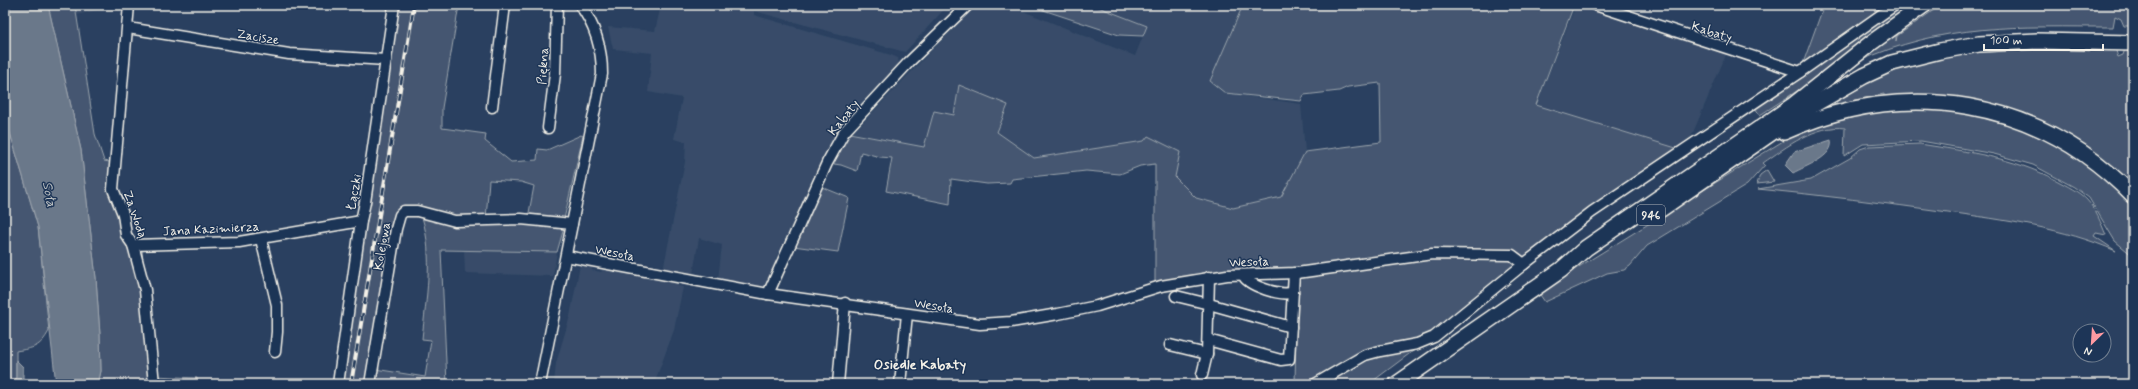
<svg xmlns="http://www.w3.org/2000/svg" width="2138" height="389" viewBox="0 0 2138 389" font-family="Mynerve,sans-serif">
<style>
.built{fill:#374c69}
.green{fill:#445771;stroke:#9ca4ac;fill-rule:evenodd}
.water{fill:#6a788a;stroke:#a1a8b0}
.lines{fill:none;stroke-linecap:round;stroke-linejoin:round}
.minor-casing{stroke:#f4f1e8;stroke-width:13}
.highway-casing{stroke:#f4f1e8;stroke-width:18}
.minor{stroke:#1d3557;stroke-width:10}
.highway{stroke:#1d3557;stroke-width:15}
.rail-casing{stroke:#f4f1e8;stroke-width:4}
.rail{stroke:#1d3557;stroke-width:2.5;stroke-dasharray:8;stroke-linecap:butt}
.labels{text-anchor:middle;stroke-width:3;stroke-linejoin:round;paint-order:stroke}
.shield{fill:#1d3557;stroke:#b4b9bc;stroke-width:1}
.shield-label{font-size:12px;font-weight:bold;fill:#f4f1e8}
.street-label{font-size:13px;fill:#f4f1e8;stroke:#1d3557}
.water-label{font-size:14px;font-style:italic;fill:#bdc1c2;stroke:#1d3557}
.neighbourhood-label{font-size:14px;font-weight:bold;fill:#f4f1e8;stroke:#1d3557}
</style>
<rect width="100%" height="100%" fill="#2a4060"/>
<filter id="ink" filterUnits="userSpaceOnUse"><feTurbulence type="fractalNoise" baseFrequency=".025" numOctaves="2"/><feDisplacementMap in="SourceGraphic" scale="8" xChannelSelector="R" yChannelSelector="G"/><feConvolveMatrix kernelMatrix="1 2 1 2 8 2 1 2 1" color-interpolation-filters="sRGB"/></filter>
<g filter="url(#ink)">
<g class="built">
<polygon points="75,5 116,5 117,10 107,12 105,8 77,15"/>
<polygon points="661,5 948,5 905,52 754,11 754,15 891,55 898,58 899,65 854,110 835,135 776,258 768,294 718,280 722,245 699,238 693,274 663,270 685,162 686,142 674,139 682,98 648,92 652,53 613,49 608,27 655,31"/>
<polygon points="978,5 1008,5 1135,56 1147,26 1093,5 1243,5 1210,81 1225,93 1301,104 1305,152 1281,197 1233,208 1196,198 1175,177 1148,136 1145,141 1034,158 997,132 959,85 954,116 934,111 924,147 853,133 930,52"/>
<polygon points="1576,5 1593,6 1728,50 1689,142 1676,148 1536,105"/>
<polygon points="464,249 557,252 553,276 465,273"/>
<polygon points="580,265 591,267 592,270 601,272 603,269 677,283 678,286 683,287 674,330 654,384 551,384 554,383 556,363 570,316"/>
</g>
<g class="green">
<polygon points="48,5 75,5 95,134 104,161 115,163 113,189 124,227 142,249 145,290 155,376 197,378 197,383 213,384 98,384 101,371 100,335 96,278 81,150"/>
<path d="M395,5h64l-17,103v20l44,6 -1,7 26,21 26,-2 1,-11 9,1 34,-15 2,1 -19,83 -36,-1 6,-32 -13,-4 -32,-2 -3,39 79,5 -8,28 -116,-2 6,134h-109zM407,215l15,2c12,40 4,81 0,122l9,1 -6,37 -50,-8 28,-151z"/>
<polygon points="1028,5 1093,5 1147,26 1143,36 1119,35"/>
<polygon points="1243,5 1574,5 1536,105 1676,148 1689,142 1665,162 1369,384 1295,384 1297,273 1155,284 1155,164 1140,166 1120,174 1086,171 1012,179 1010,183 987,184 951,179 950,204 886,191 892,158 880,157 861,152 857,171 841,165 827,163 844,132 924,147 934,111 954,115 959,85 1008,105 997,132 1034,158 1144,141 1148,136 1180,152 1175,177 1196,198 1233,208 1281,197 1305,152 1381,142 1380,83 1348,87 1339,91 1304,95 1301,101 1225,93 1210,81"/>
<polygon points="1824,5 1877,5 1877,12 1802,66"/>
<polygon points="1899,5 1911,5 1852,48 1800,89 1760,115 1755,108"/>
<path d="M1933,5h5l-42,30v7l1,-6 44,-31h192v21h-9l-3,-7 -6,-3 -2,11c-96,0 -167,-5 -258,36z"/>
<path d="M2115,48l3,9 5,-2 2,-6h8v126l-3,-2 -5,5 8,9 -31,-25 -143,-61 -160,21 82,-49 93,-24zM1869,82l-38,23 53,-11v2l-24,3 -32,9 -1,-3z"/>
<path d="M1940,109l32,3 38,10 49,21 68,53 6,8v52l-18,-15 -26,-43 -15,-11 -41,-22 -39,-11 -73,-13 -58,3 -19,12 1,-28c-29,-4 -59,19 -82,35l2,2 -18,20 -100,61 -17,20 -6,4 -17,3 -62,29 -7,-10 250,-154 43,-19 58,-9z"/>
<path d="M5,116l33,111 11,104c-9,17 -16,17 -33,20v33h-11z"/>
<path d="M1920,144c49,8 91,13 136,36 11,6 22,11 31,20 9,10 14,23 19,35l-10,-2 -2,3 22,15c-52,-23 -112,-31 -168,-39 -64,-9 -127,-17 -190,-23l53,-9 39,-22 10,-9 9,-3z"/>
<polygon points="1767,170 1774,182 1757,184 1760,175"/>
<polygon points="817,185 849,198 838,252 793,246"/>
</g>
<g class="water">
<polygon points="5,5 48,5 81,150 96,278 100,335 101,371 98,384 56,384 38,227 5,116"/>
<path d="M1831,140c4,17 -26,26 -38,33l-8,-8 9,-13z"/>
<polygon points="16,360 23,367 23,384 16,384"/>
</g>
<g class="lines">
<defs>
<g id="minor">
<polyline points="129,5 113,189 123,214 126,235 133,245 145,290 154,384"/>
<polyline points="1595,5 1800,72"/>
<polyline points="128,28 289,54 386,60"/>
<polyline points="492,107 505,5"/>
<polyline points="548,128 555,74 557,5"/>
<polyline points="261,239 277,305 277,332 275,352"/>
<polyline points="133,245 239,242 361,221"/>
<polyline points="566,256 768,294 980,324 1011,322 1058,314 1097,306 1161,286 1227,275 1297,273 1432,254 1512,255 1524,264"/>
<path d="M1243,275c5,11 39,22 50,17"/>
<polyline points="768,294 827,163 844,132 909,62 968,5"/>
<polyline points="1176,296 1209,304 1291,327"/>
<polyline points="1208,340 1281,360 1289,359 1294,273"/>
<polyline points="1170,345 1207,354"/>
<polyline points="1202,375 1207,354 1209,277"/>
<polyline points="338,384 361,221 365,202 394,5"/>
<polyline points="370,384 396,229 400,215 404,211 417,211 455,221 521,219 572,224"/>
<path d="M540,384l62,-310c0,-25 -7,-49 -22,-69"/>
<polyline points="838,384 845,303"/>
<polyline points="900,384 907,314"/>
<polyline points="1315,384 1365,355 1380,351 1417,344 1434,337 1524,264 1592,212 1800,72 1895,5"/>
</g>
<g id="highway">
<path d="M1784,132c122,-55 255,-34 349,64"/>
<polyline points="1661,209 1806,109 1864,76 1892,63 1940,51 1979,44 2037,41 2133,43"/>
<polyline points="1397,384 1561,270 1586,248 1792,106 1871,43 1924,5"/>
</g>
</defs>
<use href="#minor" class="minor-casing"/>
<use href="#highway" class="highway-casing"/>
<use href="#minor" class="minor"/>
<use href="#highway" class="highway"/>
<defs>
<polyline id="rail" points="351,384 414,5"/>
</defs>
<use href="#rail" class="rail-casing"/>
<use href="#rail" class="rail"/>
</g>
</g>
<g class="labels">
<rect class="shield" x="1637" y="205" width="28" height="20" rx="3"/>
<g class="shield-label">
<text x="1651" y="219">946</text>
</g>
<g class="street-label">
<text transform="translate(1712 31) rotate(18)" y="5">Kabaty</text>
<text transform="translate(258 36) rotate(9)" y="5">Zacisze</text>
<text transform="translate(542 66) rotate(-86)" y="5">Piękna</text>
<text transform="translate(843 117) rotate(-51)" y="5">Kabaty</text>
<text transform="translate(353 192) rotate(-80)" y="5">Łączki</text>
<text transform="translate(136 214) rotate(71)" y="5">Za Wodą</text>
<text transform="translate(211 228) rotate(-3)" y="5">Jana Kazimierza</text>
<text transform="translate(381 246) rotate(-80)" y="5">Kolejowa</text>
<text transform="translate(615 252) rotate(11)" y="5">Wesoła</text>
<text transform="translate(1249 261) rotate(-2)" y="5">Wesoła</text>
<text transform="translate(934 305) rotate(9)" y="5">Wesoła</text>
</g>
<g class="water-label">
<text transform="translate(50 194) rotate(79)" y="5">Soła</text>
</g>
<g class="neighbourhood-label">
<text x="920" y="369">Osiedle Kabaty</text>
</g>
</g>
<rect width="2138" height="389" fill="none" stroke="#1d3557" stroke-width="20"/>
<rect x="10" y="10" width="2118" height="369" fill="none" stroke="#f4f1e8" stroke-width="1.5" filter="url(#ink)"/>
<g transform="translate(2092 343) rotate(205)"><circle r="19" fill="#1d3557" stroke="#738091"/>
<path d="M0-3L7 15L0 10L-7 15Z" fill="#ff9aa2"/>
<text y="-6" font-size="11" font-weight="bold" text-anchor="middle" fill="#f4f1e8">N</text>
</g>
<path d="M1984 44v6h119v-6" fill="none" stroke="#f4f1e8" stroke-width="2"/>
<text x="1990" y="44" font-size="12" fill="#f4f1e8" stroke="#1d3557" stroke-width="3" paint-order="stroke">100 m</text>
</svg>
